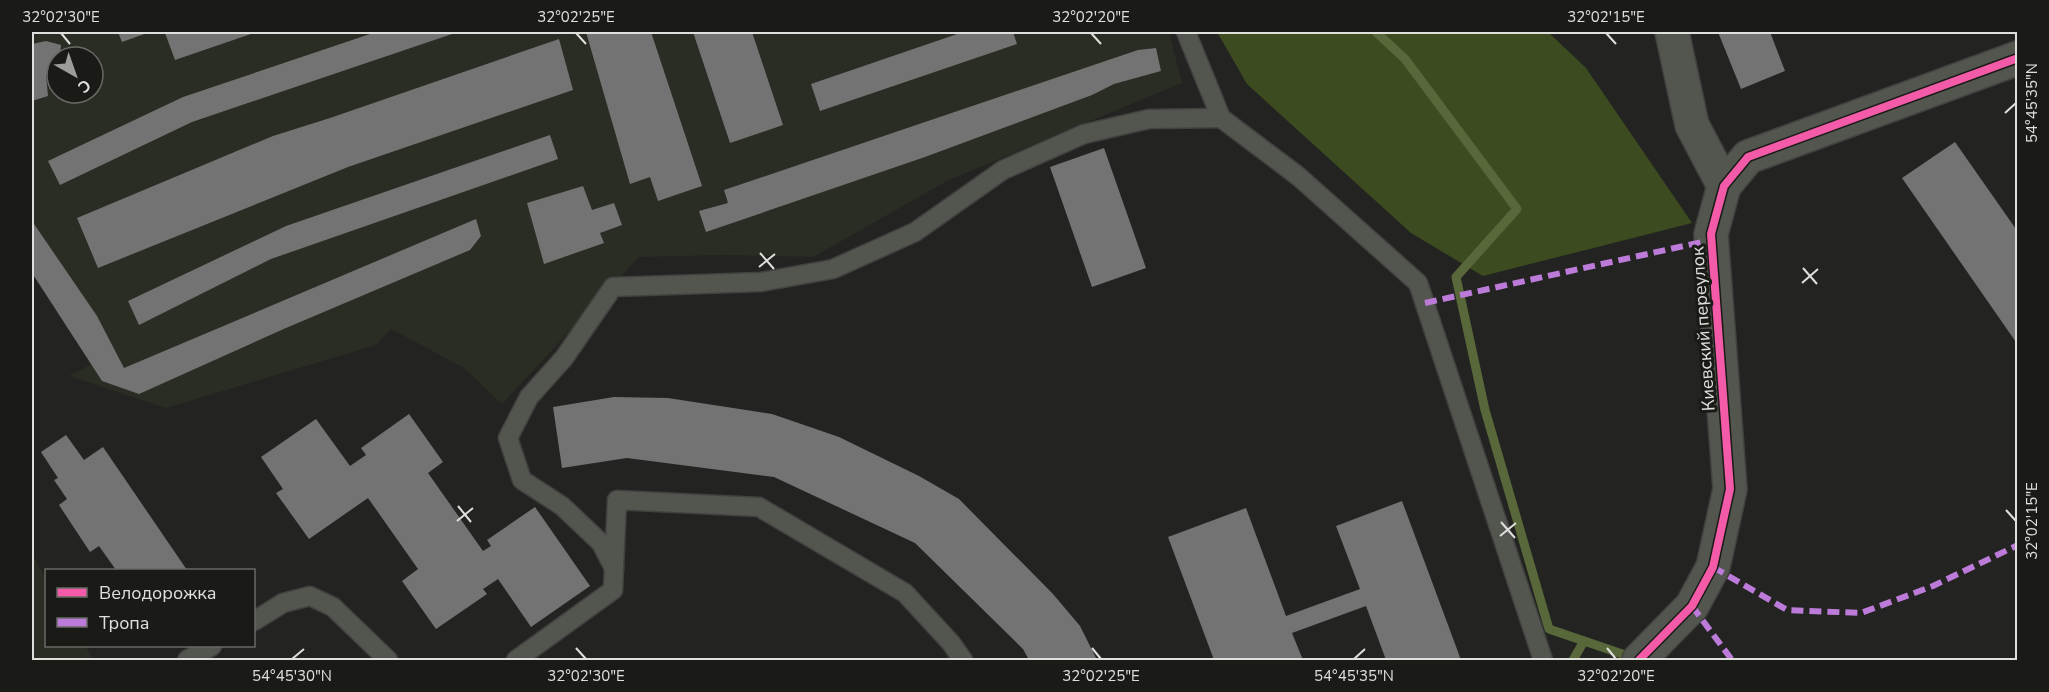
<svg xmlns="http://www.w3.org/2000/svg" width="2049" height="692" viewBox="0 0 2049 692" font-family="'Nunito Sans',sans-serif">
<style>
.built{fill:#292d23;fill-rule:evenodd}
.green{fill:#3d4b20}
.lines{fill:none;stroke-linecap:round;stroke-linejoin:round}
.stream{stroke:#59683a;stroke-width:9}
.building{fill:#747373}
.service-casing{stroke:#414140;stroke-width:21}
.minor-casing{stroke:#414140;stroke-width:36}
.service{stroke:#53554f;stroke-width:18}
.minor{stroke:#53554f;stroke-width:33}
.quiet{stroke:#bd7bd9;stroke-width:6;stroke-dasharray:12 6;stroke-linecap:butt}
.cycleway-casing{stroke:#1a1b17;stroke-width:11}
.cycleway{stroke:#f35aa7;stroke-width:8}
.ticks{fill:none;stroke:#dfe0dd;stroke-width:2}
.labels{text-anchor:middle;stroke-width:6;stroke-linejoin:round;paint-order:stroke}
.street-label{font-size:18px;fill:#dfe0dd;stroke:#1a1b17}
.neatline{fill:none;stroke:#dfe0dd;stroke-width:2}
.ticks-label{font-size:15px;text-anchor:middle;fill:#dfe0dd}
</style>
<rect width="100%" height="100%" fill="#232421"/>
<g class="built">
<path d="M32,32h1137l13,51 -233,97 -136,77 -89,-2 -85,2 -137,147 -38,-36 -73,-39 -15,16 -210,63 -97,-32 32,-17 -14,-21 -55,-64zM57,57h36v36h-36z"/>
<polygon points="32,554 46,579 46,646 85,646 94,660 32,660"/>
</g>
<polygon class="green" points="1217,32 1548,32 1586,68 1692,223 1483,276 1411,233 1247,84"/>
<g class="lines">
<g class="stream">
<polyline points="1376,32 1405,59 1517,209 1456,277 1485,410 1549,629 1634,658"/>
<polyline points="1573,660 1584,641"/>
</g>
</g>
<g class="building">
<polygon points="118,32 150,32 122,42"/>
<polygon points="169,32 257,32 175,60 165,33"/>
<polygon points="376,32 458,32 192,122 60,185 48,161 183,97"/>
<polygon points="586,32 651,32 702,186 658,201 650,177 630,184"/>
<polygon points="693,32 752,32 783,125 730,143"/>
<polygon points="963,32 1013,32 1017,44 820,111 811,84"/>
<polygon points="1718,32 1770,32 1785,71 1741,89"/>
<polygon points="559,39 573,90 348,167 98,268 77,218 273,136 330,118"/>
<polygon points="46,41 61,45 60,57 57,57 57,73 46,75 48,96 32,101 32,44"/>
<polygon points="1156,48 1161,71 1114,84 1092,95 925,157 706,232 699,211 728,203 724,190 1138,50"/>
<polygon points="550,135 558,159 271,259 139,325 128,301 286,226"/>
<polygon points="1955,142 2018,232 2018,345 1902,178"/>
<polygon points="1104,148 1146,268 1092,287 1050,167"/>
<polygon points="583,186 592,210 614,203 622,225 600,233 604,243 544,264 527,203"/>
<polygon points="476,219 481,236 470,250 286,328 139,394 102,381 32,273 32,221 97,316 124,368"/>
<polygon points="614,397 668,398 772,414 839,437 919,476 959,499 1053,594 1080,626 1097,660 1029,660 1023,649 915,543 774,477 627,458 562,468 553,407"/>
<polygon points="409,414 443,462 428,473 483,551 491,546 487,540 535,507 590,586 531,627 498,579 483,589 487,594 436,629 402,581 418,569 368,498 309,539 276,493 283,489 261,457 316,419 350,466 366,455 361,448"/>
<polygon points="66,435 84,460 103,447 187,570 116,570 99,546 90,552 59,505 67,499 54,480 58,478 41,452"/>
<polygon points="1402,501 1461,660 1386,660 1366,606 1292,633 1303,660 1214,660 1168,537 1246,508 1286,616 1360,589 1336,526"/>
</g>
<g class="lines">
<defs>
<g id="service">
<polyline points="1186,32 1221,118 1298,176 1418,283 1543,660"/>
<polyline points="614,568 601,543 562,506 522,480 508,438 529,397 564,358 613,287 761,282 833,269 915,232 1003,170 1084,134 1149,119 1221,118"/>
<polyline points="254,621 283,603 310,596 333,607 388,660"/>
<polyline points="187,660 212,646"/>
<polyline points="516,660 613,590 617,500 759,507 905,593 951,643 963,660"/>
</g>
<g id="minor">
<polyline points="1672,32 1692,125 1724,186"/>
<polyline points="1639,660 1692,606 1713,567 1730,489 1711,234 1724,186 1748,157 2018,58"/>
</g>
</defs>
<use href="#service" class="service-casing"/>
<use href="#minor" class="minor-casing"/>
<use href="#service" class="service"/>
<use href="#minor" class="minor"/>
<g class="quiet">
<polyline points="1425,303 1711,240"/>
<polyline points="1713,567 1787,610 1861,613 1933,586 2018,545"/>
<polyline points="1692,606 1732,660"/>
</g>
<defs>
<polyline id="cycleway" points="1639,660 1692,606 1713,567 1730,489 1711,234 1724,186 1748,157 2018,58"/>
</defs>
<use href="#cycleway" class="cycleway-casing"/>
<use href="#cycleway" class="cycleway"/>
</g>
<path class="ticks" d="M61,33l9,11M576,33l10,11M1091,33l10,11M1606,33l10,11M2005,113l11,-10M760,253l14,16M759,267l16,-13M1803,268l14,16M1802,283l16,-14M458,506l13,16M2006,510l10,11M457,521l16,-13M1501,522l14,16M1500,536l16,-13M576,648l10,11M1092,648l9,11M1607,648l9,11M292,659l12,-10M1354,659l11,-10"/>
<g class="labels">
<g class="street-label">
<text transform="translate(1703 329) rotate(-94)" y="6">Киевский переулок</text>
</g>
</g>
<rect width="2049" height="692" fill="none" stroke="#1a1b17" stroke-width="66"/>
<rect x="45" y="569" width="210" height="78" fill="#1a1b17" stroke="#696a66" stroke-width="1.5"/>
<rect x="57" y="588" width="30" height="9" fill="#f35aa7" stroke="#696a66" stroke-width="1.5"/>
<text x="99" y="599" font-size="18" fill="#dfe0dd">Велодорожка</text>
<rect x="57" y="618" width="30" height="9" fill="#bd7bd9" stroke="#696a66" stroke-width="1.5"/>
<text x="99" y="629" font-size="18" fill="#dfe0dd">Тропа</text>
<g transform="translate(75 75) rotate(140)"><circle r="28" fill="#1a1b17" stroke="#696a66" stroke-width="1.5"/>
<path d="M0-4.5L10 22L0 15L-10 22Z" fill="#9d9e9b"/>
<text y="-9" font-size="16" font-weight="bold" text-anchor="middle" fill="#dfe0dd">С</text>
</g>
<rect x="33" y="33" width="1983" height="626" class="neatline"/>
<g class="ticks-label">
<text x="61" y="22">32°02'30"E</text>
<text x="576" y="22">32°02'25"E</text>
<text x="1091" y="22">32°02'20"E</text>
<text x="1606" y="22">32°02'15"E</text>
<text transform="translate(2032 103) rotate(-90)" y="5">54°45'35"N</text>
<text transform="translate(2032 521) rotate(-90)" y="5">32°02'15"E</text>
<text x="292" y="681">54°45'30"N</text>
<text x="586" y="681">32°02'30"E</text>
<text x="1101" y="681">32°02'25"E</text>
<text x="1354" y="681">54°45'35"N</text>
<text x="1616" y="681">32°02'20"E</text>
</g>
</svg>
